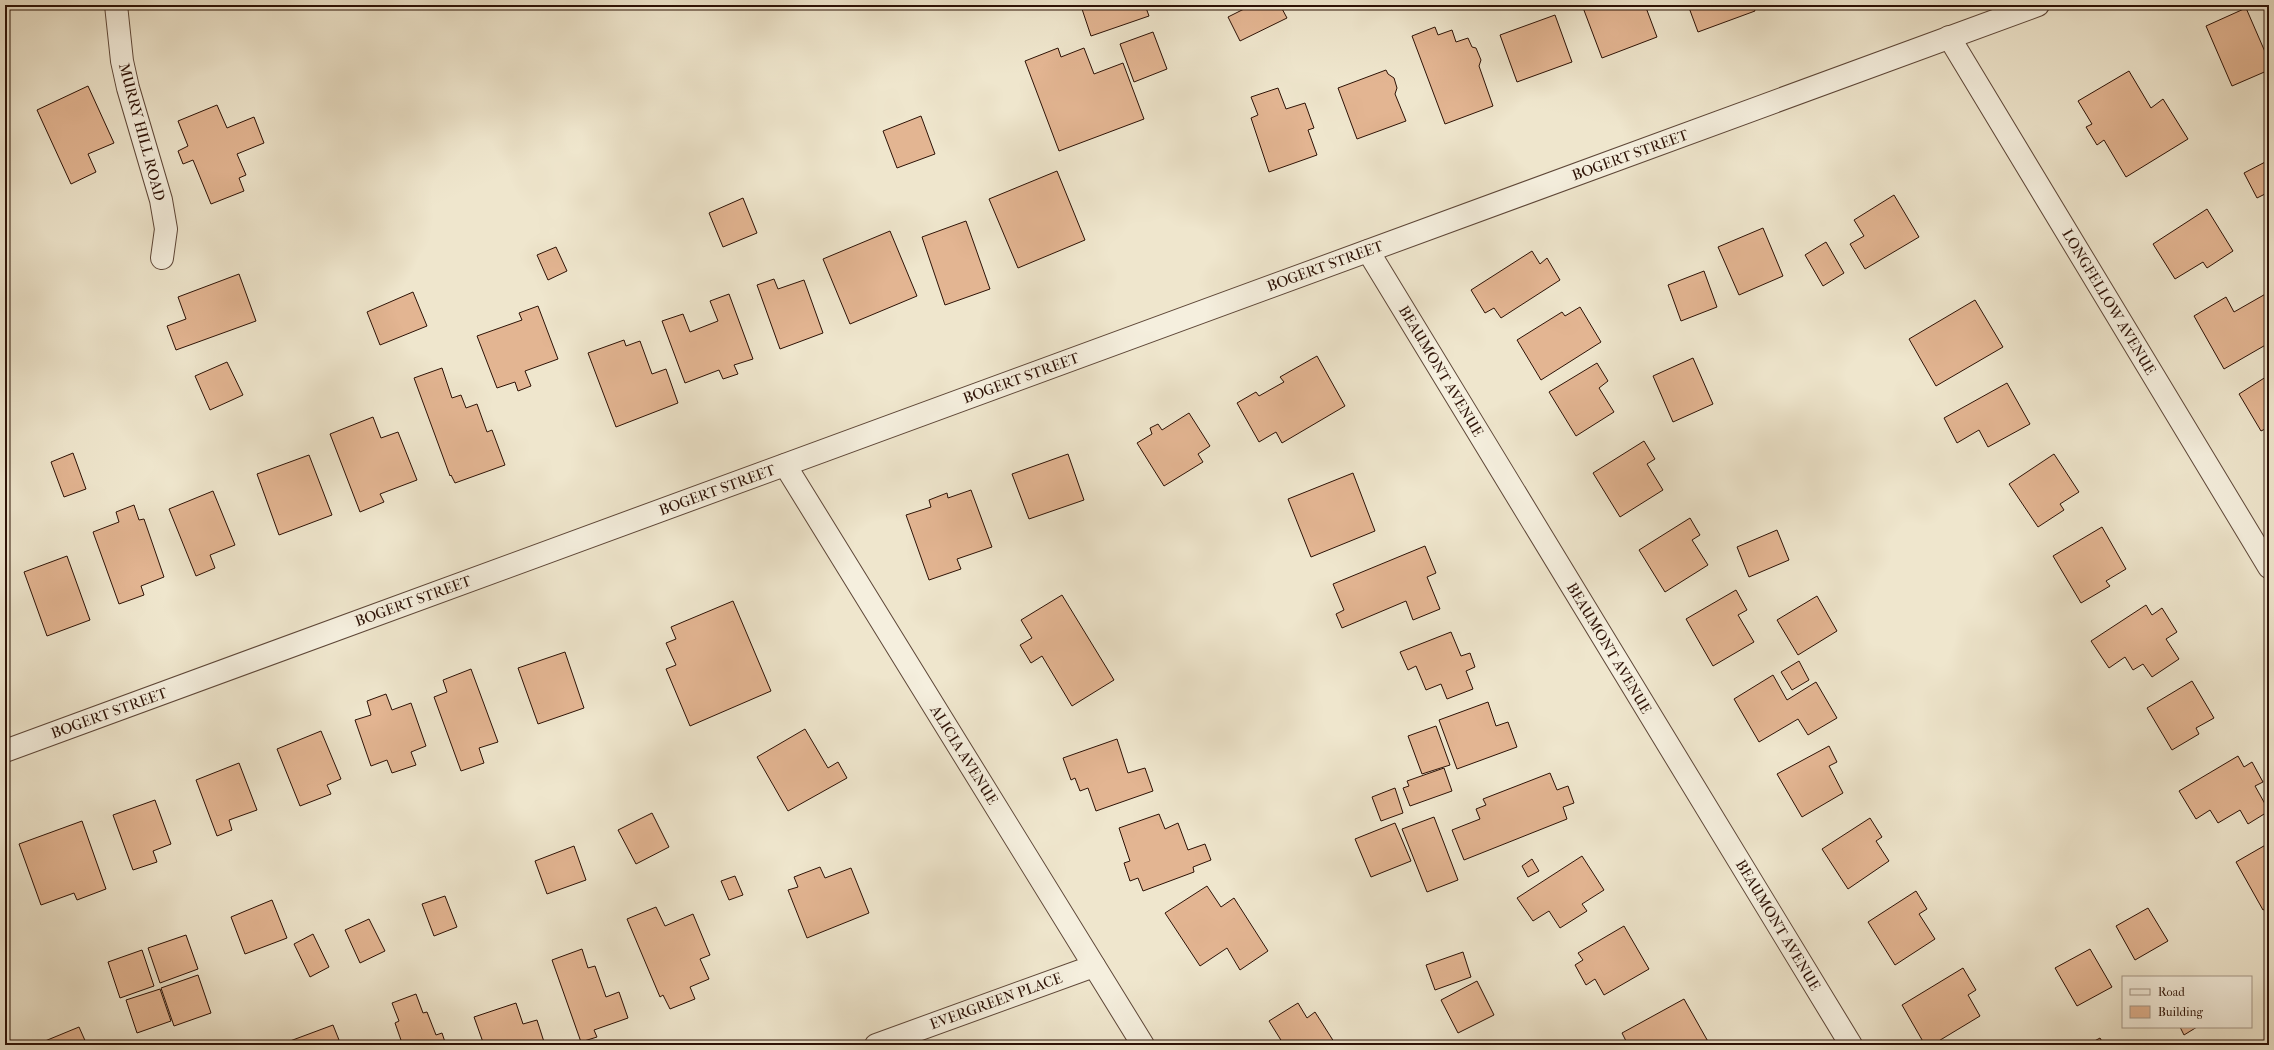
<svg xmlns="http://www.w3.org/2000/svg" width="2274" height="1050" viewBox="0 0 2274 1050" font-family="'IM FELL French Canon',serif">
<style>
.building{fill:#e3b592;stroke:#2d1206}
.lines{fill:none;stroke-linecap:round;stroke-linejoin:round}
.street-casing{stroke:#5e4738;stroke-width:24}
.street{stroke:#f5efde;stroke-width:22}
.labels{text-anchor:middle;stroke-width:3;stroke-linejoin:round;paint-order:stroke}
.street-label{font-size:15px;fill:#2d1206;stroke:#f5efde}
</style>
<rect width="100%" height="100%" fill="#efe6cd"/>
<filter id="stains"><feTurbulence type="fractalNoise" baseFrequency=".005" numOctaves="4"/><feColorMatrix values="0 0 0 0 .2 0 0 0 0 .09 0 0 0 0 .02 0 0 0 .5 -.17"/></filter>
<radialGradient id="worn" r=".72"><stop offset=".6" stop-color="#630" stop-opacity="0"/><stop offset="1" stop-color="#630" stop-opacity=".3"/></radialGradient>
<g class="building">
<polygon points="1093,5 1145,5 1149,16 1091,36 1082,9"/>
<polygon points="1252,5 1280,5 1287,18 1240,41 1228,17"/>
<polygon points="1582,5 1645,5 1657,37 1602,58"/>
<polygon points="1688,5 1753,5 1755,11 1698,32"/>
<polygon points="2246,8 2269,61 2269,70 2232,86 2206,26"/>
<polygon points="1555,15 1572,62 1517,82 1500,35"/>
<polygon points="1435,27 1438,35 1452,30 1456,42 1468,38 1472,47 1476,48 1481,60 1479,66 1493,106 1445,124 1412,36"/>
<polygon points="1153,32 1167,69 1134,82 1120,44"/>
<polygon points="1058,48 1061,57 1084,48 1094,74 1123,63 1144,119 1059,151 1025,61"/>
<polygon points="1386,70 1388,74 1394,78 1397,88 1395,94 1406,121 1357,139 1338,88"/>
<polygon points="2129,71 2151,108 2163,99 2188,139 2126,177 2104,140 2097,145 2086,127 2092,124 2078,101"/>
<polygon points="88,86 114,143 88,154 96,172 71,184 37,110"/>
<polygon points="1278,88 1286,109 1305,103 1314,128 1308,130 1317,155 1269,172 1251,118 1258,115 1251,97"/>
<polygon points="217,105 227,128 254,117 264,143 237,154 246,175 239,178 244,191 211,204 193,160 183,164 178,151 188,146 178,121"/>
<polygon points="921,116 935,154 897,168 883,131"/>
<polygon points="2269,160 2269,192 2257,198 2244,173"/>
<polygon points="1057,171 1085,240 1018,268 989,199"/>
<polygon points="1894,195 1919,237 1865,269 1850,244 1864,236 1854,220"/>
<polygon points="743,198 757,233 723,247 709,213"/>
<polygon points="2207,209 2233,251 2207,268 2203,262 2175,279 2153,244"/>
<polygon points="966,221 990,289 945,305 922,237"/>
<polygon points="1763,228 1783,276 1739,295 1718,247"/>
<polygon points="890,231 917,296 850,324 823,259"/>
<polygon points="1826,242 1844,273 1823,286 1805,255"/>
<polygon points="556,247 567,271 548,280 537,255"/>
<polygon points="1532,251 1540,264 1547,258 1560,280 1501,318 1494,308 1485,313 1471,290"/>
<polygon points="1704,271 1717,307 1681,321 1668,285"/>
<polygon points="239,274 256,321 176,350 167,326 186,319 178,297"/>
<polygon points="774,279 778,289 804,280 823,333 780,349 757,285"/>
<polygon points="413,292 427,326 380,345 367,312"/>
<polygon points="2269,292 2269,343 2224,369 2194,316 2226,297 2234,312"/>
<polygon points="729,294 753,359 734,365 738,374 723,379 719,370 685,383 662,321 683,314 690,332 718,321 710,301"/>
<polygon points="1975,300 2003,347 1936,386 1909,339"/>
<polygon points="538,306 558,359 525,371 531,386 518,391 515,382 497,388 477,336 522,320 519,313"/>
<polygon points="1580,307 1601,342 1541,380 1517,340 1562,312 1565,316"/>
<polygon points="624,340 626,346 640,341 652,374 666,369 678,403 616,427 588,353"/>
<polygon points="1317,356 1345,406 1282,443 1276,432 1259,442 1237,403 1256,392 1259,396 1284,382 1280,377"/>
<polygon points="1693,358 1713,404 1673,422 1653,376"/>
<polygon points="227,362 243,395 210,410 195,376"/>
<polygon points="1597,363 1608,381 1599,388 1614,412 1576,436 1549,392"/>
<polygon points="442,368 452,398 461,395 466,408 477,404 487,432 492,430 505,465 455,483 451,475 450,476 414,378"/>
<polygon points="2269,375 2269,427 2261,431 2239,394"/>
<polygon points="2007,383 2030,424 1988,447 1979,430 1957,443 1944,418"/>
<polygon points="1189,413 1210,446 1198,454 1203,462 1164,486 1137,443 1152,434 1150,428 1158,424 1162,430"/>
<polygon points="373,417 381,438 398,432 417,480 380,494 384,502 360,512 330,434"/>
<polygon points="1644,441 1655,459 1647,464 1663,490 1620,517 1593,473"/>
<polygon points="73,453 86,489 64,497 51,462"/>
<polygon points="1068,454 1084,500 1029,519 1012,474"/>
<polygon points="2054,454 2079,492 2060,504 2064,510 2038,527 2009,484"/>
<polygon points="309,455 332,515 279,535 257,474"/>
<polygon points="1353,473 1375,531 1311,557 1288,499"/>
<polygon points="971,490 992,547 957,559 961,569 929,580 906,515 931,507 929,500 947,493 948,498"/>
<polygon points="213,491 235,545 210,555 215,568 196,576 169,509"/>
<polygon points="134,505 139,520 144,519 164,577 141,586 144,595 119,604 93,532 119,522 116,512"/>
<polygon points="1690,518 1700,535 1692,540 1708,565 1665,592 1639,550"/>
<polygon points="2102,527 2126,569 2106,581 2110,586 2081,603 2053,556"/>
<polygon points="1777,530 1789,560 1749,577 1737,547"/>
<polygon points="1425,546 1436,573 1427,577 1440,609 1413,620 1406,601 1342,628 1336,614 1344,610 1333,584"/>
<polygon points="67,556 90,620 47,636 24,572"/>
<polygon points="1736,590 1747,610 1738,615 1754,642 1713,666 1686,619"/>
<polygon points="1062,595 1114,680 1072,706 1042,656 1031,663 1020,645 1032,638 1021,620"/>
<polygon points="1817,596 1837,631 1798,655 1777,620"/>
<polygon points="733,601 771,691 690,726 666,669 676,665 666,643 676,639 671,627"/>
<polygon points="2146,605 2152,615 2162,608 2177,632 2166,639 2179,659 2152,677 2143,664 2133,670 2125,657 2109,668 2091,641"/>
<polygon points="1451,632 1461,656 1470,653 1475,667 1466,671 1473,689 1447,699 1441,684 1426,690 1416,666 1408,670 1400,652"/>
<polygon points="565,652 584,708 538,724 518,668"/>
<polygon points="1799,661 1809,680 1792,690 1781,672"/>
<polygon points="471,669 498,742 479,748 484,763 461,771 434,697 447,692 443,680"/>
<polygon points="1773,675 1787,700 1816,682 1837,718 1808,735 1798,719 1759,742 1734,699"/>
<polygon points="2192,681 2214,718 2196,728 2199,734 2172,750 2147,708"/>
<polygon points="386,694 392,710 411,703 426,746 411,752 416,765 392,773 387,760 371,766 355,720 371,715 367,701"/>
<polygon points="1488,702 1496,726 1508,722 1517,747 1457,769 1439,720"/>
<polygon points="1436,726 1450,765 1422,774 1408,736"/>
<polygon points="805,729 828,768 838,762 847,778 788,811 757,757"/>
<polygon points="321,731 341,779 327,785 331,794 300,806 277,749"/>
<polygon points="1117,739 1128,773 1145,768 1153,791 1096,811 1088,788 1080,791 1075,778 1071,780 1063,758"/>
<polygon points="1829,746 1837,762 1829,766 1843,793 1802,817 1777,774"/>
<polygon points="2238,756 2244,767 2252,762 2263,782 2255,786 2269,811 2248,824 2240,810 2218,823 2210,810 2196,819 2179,791"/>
<polygon points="239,763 257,810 229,820 232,830 217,836 196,780"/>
<polygon points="1444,768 1452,791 1410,806 1403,788 1409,786 1407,781"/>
<polygon points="1550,773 1557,790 1568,786 1574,803 1563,807 1567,819 1464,860 1452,830 1480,819 1476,809 1486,805 1483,799"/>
<polygon points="1395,788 1403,813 1381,821 1372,797"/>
<polygon points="155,800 171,844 153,851 157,862 133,870 113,815"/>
<polygon points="652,813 669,847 636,864 618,830"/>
<polygon points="1159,814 1165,829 1178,823 1188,850 1205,844 1211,860 1193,867 1194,872 1143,891 1138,878 1130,881 1124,863 1130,861 1119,828"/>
<polygon points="1434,817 1458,880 1427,892 1402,829"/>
<polygon points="1870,818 1882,837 1876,841 1889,861 1848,889 1822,849"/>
<polygon points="82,821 106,889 77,900 74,893 41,905 19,844"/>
<polygon points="1395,823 1411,861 1371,877 1355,839"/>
<polygon points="2269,843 2269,907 2263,910 2236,862"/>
<polygon points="574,846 586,880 547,894 535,861"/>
<polygon points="1582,856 1604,890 1582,904 1587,911 1560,928 1549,911 1533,921 1517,898"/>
<polygon points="1532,859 1539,871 1528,877 1522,866"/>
<polygon points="820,867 825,878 851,868 869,913 807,938 788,890 798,887 794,877"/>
<polygon points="735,876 743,895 729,900 721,881"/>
<polygon points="1207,886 1221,907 1234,898 1268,951 1240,970 1227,948 1200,966 1165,913"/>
<polygon points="1916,891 1927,909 1919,914 1935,939 1895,965 1868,922"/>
<polygon points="445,896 457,927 434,936 422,904"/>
<polygon points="272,900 287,938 245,954 231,917"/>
<polygon points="656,907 665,926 693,914 710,955 700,959 709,979 690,987 695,999 670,1009 663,995 660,997 627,919"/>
<polygon points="2148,908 2168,941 2135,960 2116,926"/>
<polygon points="369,919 385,951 360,963 345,930"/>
<polygon points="1624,926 1649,969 1604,995 1595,979 1586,985 1575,965 1583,960 1578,953"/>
<polygon points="313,934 329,967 310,977 294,944"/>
<polygon points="186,935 198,969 160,983 148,948"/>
<polygon points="582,949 588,968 595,966 606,997 619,992 628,1018 594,1030 597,1037 581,1042 552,960"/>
<polygon points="2090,949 2112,987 2077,1006 2055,968"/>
<polygon points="142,950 154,986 120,998 108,962"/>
<polygon points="1463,952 1471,977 1435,990 1426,965"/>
<polygon points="1963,968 1976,990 1968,995 1980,1016 1932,1045 1925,1045 1902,1005"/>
<polygon points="198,975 211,1013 174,1026 161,988"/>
<polygon points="1477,981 1494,1015 1458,1033 1441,1000"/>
<polygon points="160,989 171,1021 137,1033 126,1000"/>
<polygon points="416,994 423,1013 427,1012 436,1035 442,1033 446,1045 398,1045 402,1043 395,1023 399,1021 392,1003"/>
<polygon points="1684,999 1710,1045 1628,1045 1622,1033"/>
<polygon points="516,1003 523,1024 537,1020 545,1045 484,1045 474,1017"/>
<polygon points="1298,1003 1307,1018 1315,1012 1336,1045 1284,1045 1269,1021"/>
<polygon points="333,1025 341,1045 292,1045 290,1041"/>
<polygon points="79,1027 87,1045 46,1045 45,1041"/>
<polygon points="2180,1027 2197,1027 2184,1035"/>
<polygon points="2100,1038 2104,1045 2087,1045"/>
</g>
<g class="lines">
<defs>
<g id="street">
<polyline points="116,5 122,61 128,88 161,200 166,229 162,258"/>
<polyline points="1949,37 2269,567"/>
<polyline points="1368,251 1851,1045"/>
<polyline points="785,465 1143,1045"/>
<polyline points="5,751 2038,5"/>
<polyline points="876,1045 1094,966"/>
</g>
</defs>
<use href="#street" class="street-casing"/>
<use href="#street" class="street"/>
</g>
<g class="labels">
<g class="street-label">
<text transform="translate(142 132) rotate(75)" y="5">MURRY HILL ROAD</text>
<text transform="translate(1630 155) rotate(-20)" y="5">BOGERT STREET</text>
<text transform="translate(1325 266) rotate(-20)" y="5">BOGERT STREET</text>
<text transform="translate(2109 302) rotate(59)" y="5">LONGFELLOW AVENUE</text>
<text transform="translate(1441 371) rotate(59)" y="5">BEAUMONT AVENUE</text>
<text transform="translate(1021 378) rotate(-20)" y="5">BOGERT STREET</text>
<text transform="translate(717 490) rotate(-20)" y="5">BOGERT STREET</text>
<text transform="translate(413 601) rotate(-20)" y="5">BOGERT STREET</text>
<text transform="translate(1609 648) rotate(59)" y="5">BEAUMONT AVENUE</text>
<text transform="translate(109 713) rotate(-20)" y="5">BOGERT STREET</text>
<text transform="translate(964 755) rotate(58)" y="5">ALICIA AVENUE</text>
<text transform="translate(1778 925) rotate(59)" y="5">BEAUMONT AVENUE</text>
<text transform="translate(996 1001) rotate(-20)" y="5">EVERGREEN PLACE</text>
</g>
</g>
<rect width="2274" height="1050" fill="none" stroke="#efe6cd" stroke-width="20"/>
<rect x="6" y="6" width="2262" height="1038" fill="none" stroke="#2d1206" stroke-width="2"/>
<rect x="10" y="10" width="2254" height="1030" fill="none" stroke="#2d1206"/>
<rect x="2122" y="976" width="130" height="52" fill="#f5efde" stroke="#a59788"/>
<rect x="2130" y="989" width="20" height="6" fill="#f5efde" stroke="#a59788"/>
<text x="2158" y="996" font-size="12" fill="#2d1206">Road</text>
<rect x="2130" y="1006" width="20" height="12" fill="#e3b592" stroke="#a59788"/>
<text x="2158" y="1016" font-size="12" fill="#2d1206">Building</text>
<rect width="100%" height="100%" filter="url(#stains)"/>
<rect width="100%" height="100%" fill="url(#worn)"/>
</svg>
